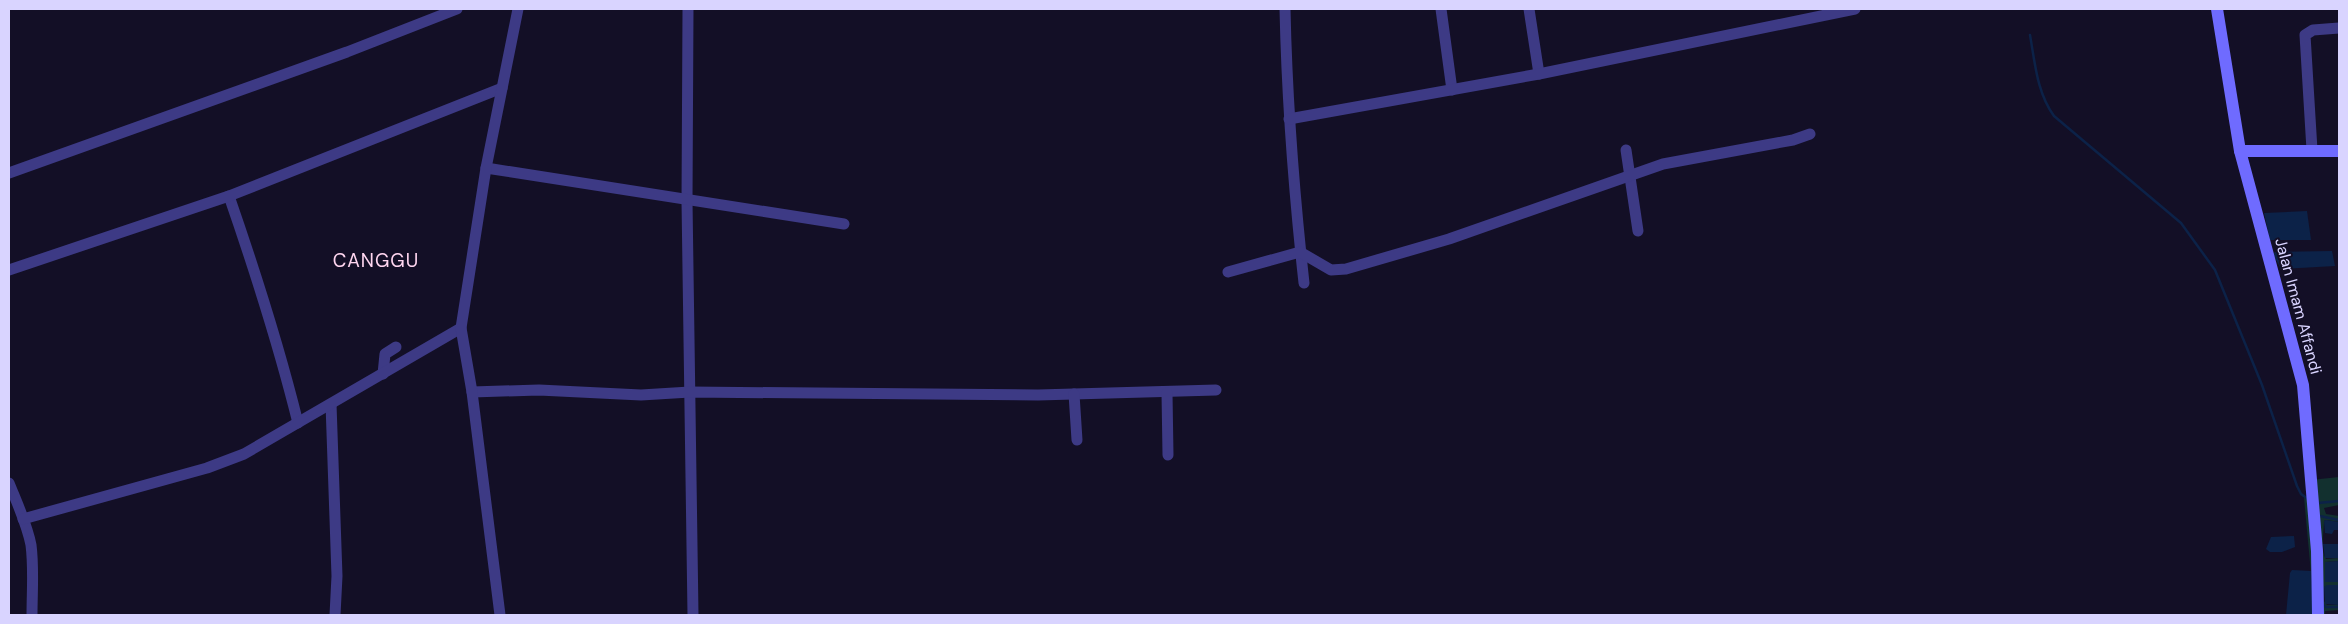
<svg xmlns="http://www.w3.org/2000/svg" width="2348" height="624" viewBox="0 0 2348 624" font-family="'DM Sans',sans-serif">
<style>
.green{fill:#12302f}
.water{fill:#0c2248}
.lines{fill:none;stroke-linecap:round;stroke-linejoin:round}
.stream{stroke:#0c2248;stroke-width:2.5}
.street{stroke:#3d3a85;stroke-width:11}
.secondary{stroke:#6f6bff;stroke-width:12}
.labels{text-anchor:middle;stroke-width:4;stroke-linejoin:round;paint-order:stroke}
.street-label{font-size:16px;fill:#d9d4ff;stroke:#130f26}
.quarter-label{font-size:19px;letter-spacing:1px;fill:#ffd6f0;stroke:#130f26}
</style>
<rect width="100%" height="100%" fill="#130f26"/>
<path class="green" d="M2339,477v28l-15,3 2,6 13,2v6l-13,-2 -2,1c0,11 -4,29 2,38l13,-1v3l-14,1v20h14v3l-15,2v14l3,4h12v5l-14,1v4h-11c-2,-40 -7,-79 -10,-119l12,6 -5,-22z"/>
<g class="water">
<polygon points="2307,211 2311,240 2270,240 2264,213"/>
<polygon points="2332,251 2335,266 2281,269 2273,254 2275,252"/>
<polygon points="2326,520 2339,522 2339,530 2334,530 2332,534 2325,533 2324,521"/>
<polygon points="2294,536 2295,547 2282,552 2270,552 2266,549 2271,537"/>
<polygon points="2323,544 2339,544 2339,558 2325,558"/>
<polygon points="2339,561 2339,582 2325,582 2325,562"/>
<polygon points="2292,570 2311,571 2314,615 2286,615 2290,573"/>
<polygon points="2327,585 2339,585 2339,605 2325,604 2324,587"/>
</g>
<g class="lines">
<g class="stream">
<path d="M2030,35c5,28 7,58 24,81l127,107 34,47 47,115 35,101 4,8 7,5"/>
<polyline points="2318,503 2339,501"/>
<polyline points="2320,516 2339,520"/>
<polyline points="2322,604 2326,607 2339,607"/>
</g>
<g class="street">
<polyline points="688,9 687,201 693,615"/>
<path d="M1285,9c2,92 9,183 19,274"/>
<polyline points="1441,9 1452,90"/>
<polyline points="1529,9 1539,74"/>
<polyline points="1289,119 1539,74 1855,9"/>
<polyline points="1626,150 1638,231"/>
<polyline points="2312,150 2305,35 2313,30 2339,28"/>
<polyline points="486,168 844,224"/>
<polyline points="9,173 347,52 457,9"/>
<path d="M229,196c26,75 50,150 69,227"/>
<polyline points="9,270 229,196 502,88"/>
<polyline points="1228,272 1300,252 1331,270 1346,269 1449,239 1663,164 1793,140 1810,134"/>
<polyline points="383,374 385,354 396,347"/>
<polyline points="472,392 539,390 641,395 690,392 1038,395 1216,390"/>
<polyline points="1167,393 1168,455"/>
<polyline points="1074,394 1077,440"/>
<polyline points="331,404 337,576 335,615"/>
<path d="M9,483c8,20 18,41 22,62 3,23 1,47 1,70"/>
<polyline points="23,519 207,468 244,454 461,328"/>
<polyline points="500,615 472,392 461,328 486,168 518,9"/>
</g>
<g class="secondary">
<polyline points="2217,9 2240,151 2303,385 2317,551 2318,615"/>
<polyline points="2240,151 2339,151"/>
</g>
</g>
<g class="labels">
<g class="street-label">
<text transform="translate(2299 306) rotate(75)" y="6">Jalan Imam Affandi</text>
</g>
<g class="quarter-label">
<text x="376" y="267">CANGGU</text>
</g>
</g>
<rect width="2348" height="624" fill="none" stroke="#d9d4ff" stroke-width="20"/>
</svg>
